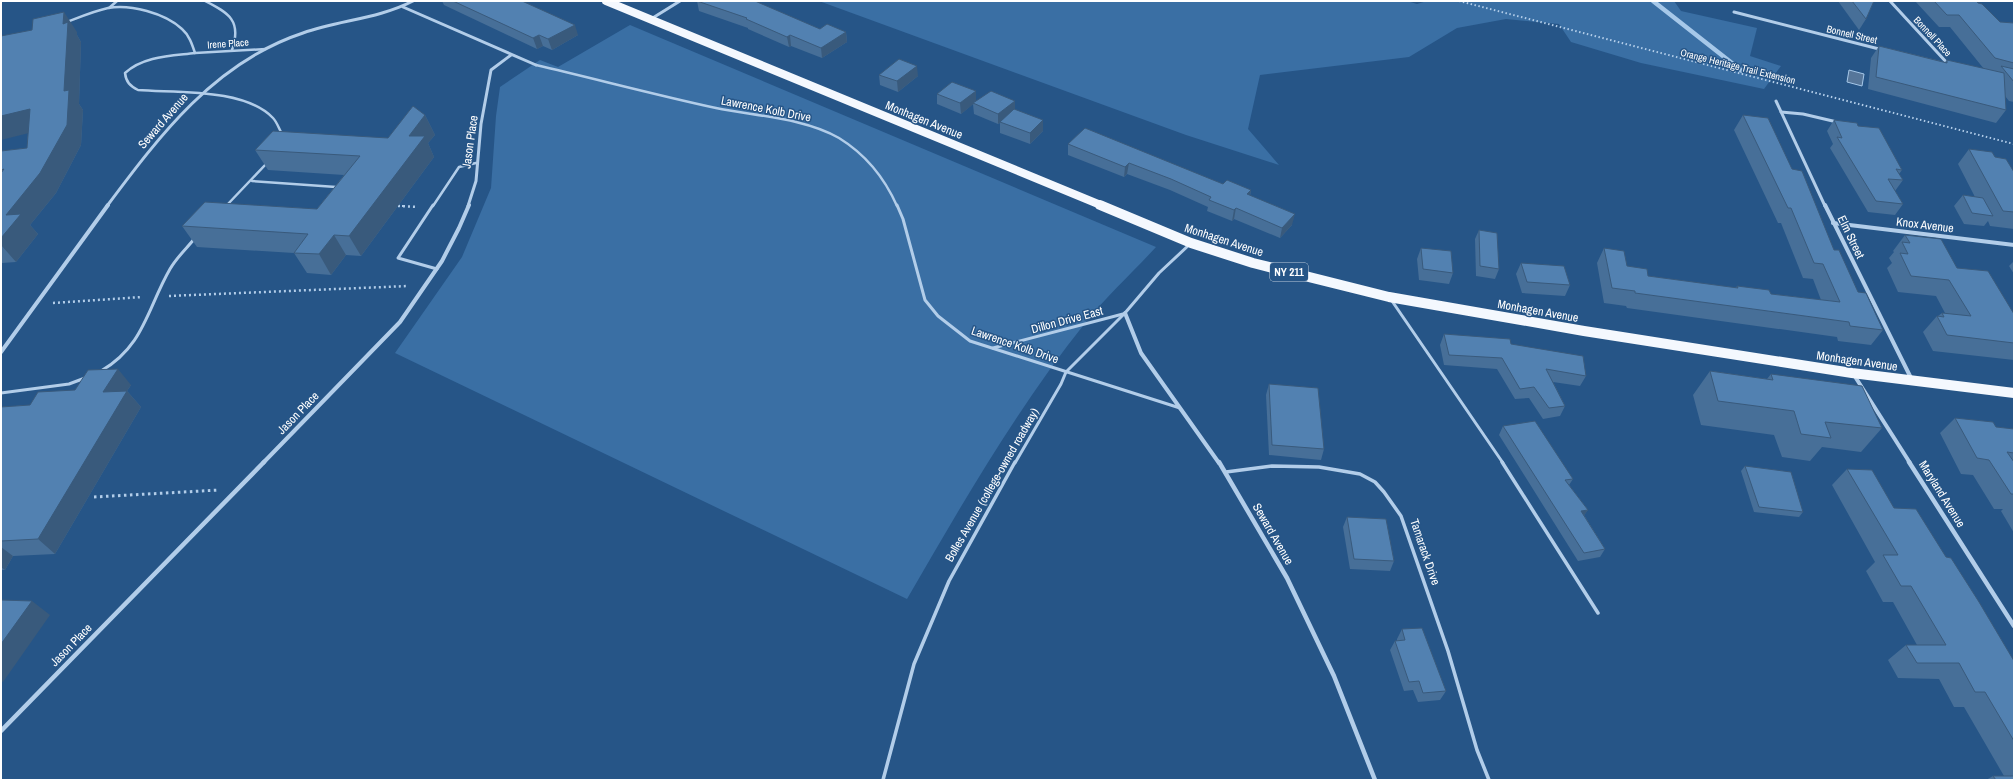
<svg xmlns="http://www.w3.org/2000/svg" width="2015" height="781" viewBox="0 0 2015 781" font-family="'Archivo Narrow',sans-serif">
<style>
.green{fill:#3a6fa4}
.water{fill:#56769a;stroke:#a6c8e9}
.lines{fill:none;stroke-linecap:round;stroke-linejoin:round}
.stream{stroke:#a6c8e9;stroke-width:4.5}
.path-far2{stroke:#b2cde9;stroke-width:2;stroke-dasharray:1.5 2.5;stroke-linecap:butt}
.path-far1{stroke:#b2cde9;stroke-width:2.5;stroke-dasharray:2 3;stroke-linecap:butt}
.path{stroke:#b2cde9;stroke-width:3;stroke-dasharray:2.5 3.5;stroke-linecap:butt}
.service-far2{stroke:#b2cde9;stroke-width:2.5}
.service-far1{stroke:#b2cde9;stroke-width:3}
.service{stroke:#b2cde9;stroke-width:3.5}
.minor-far2{stroke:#b2cde9;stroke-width:3}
.minor-far1{stroke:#b2cde9;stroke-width:4}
.minor{stroke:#b2cde9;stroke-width:4.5}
.primary-far1{stroke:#f4f8fe;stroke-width:8}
.primary{stroke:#f4f8fe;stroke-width:10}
.wall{fill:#476f98}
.shaded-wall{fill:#395a7c}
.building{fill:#5281b1;stroke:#395a7c}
.labels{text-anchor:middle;stroke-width:3;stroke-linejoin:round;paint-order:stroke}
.far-street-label{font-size:10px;fill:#fff;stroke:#265587}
.shield{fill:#265587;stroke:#beccdb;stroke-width:1}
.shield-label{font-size:11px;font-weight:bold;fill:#fff}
.street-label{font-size:12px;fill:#fff;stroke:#265587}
</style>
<rect width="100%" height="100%" fill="#265587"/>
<g class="green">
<polygon points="819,1 1407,1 1417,4 1427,1 1674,1 1681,11 1757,28 1750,56 1781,66 1764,89 1641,63 1571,42 1559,24 1506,19 1457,28 1409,57 1260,75 1248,129 1279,165 1186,135"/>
<path d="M630,25l526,222c-23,25 -49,49 -70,75 -69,86 -124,182 -179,277l-512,-246 67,-96 29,-69 5,-72 4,-29 40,-27 18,7z"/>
</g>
<polygon class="water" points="1849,70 1864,74 1862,86 1847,82"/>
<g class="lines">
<polyline class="stream" points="1653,1 1742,71"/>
<g class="path-far2">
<polyline points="1459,1 2014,144"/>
<polyline points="398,206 406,206"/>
</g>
<g class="path-far1">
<polyline points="398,206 418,207"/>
<polyline points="169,296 408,286"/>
<polyline points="53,303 142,297"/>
</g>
<polyline class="path" points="94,497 219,490"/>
<g class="service-far2">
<path d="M205,1c24,12 37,20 27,49"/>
<polyline points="109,8 117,1"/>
<path d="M67,22c13,-5 27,-11 41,-14 22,-4 57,5 74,21 7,6 10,15 13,24l71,-4"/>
<path d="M195,53c-24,3 -51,3 -70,20 1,9 5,13 13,17 39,3 106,-2 135,28 4,4 6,11 9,16"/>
<path d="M536,65c60,14 120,30 180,43 39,8 89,10 123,30 26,16 46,41 58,68"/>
<polyline points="252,181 336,187 335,189"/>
<polyline points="227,205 267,163"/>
<polyline points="433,206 459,167 476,163"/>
</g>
<g class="service-far1">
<polyline points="433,205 398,258 437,269"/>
<polyline points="897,205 903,219 925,300 938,316 970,341 1180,408"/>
<polyline points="1392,301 1503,463"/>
<polyline points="993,348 1123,314"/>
<path d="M101,371c43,-25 46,-62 69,-102 7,-12 17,-21 25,-31"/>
<polyline points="1,393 69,384 85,378"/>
<polyline points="1015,463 1061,384 1066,372 1125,313 1159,273 1190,244"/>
</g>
<g class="service">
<polyline points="1502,462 1598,613"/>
<polyline points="1226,472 1272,466 1319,467 1360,474 1375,482 1384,492 1401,516 1448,651 1477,750 1489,780"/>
<polyline points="883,780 914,664 949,581 1015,462"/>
</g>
<g class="minor-far2">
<polyline points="1890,1 1948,64"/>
<polyline points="403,7 536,65"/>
<polyline points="1734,12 1883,50"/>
<polyline points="651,19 680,1"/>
<polyline points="1776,101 1825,206"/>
<polyline points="1781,112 1803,114 1837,122"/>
<path d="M107,206c53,-71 108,-144 196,-173 37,-13 75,-14 110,-32"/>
<polyline points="468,206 476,181 481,124 491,70 511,55"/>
</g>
<g class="minor-far1">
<polyline points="1825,205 1912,380"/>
<polyline points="1833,223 2014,245"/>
<polyline points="1125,313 1141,353 1219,463"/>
<polyline points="1,352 108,205"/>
<polyline points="1854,375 1910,463"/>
<polyline points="263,463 400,322 442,261 459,228 469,205"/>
</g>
<g class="minor">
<polyline points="1219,462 1287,578 1334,676 1375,780"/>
<polyline points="1909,462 2014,626"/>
<polyline points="1,731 264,462"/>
</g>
<polyline class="primary-far1" points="606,1 1103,206"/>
<polyline class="primary" points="1100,205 1191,243 1253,263 1389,297 1584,331 1852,373 2014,393"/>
</g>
<g class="wall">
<polygon points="442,1 522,1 578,35 552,50 543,46 537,49 444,5"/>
<polygon points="697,1 820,29 846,32 847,42 822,58 791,46 789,47 748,29 748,28 699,11"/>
<polygon points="1838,1 1874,1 1866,19 1859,30"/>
<polygon points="1915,1 1976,1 2000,22 2014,23 2014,102 2009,101 2005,96 2006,110 1996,123 1868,89 1871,58 1879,46 1945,62 1947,60 1984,69 1950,27 1939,27"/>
<polygon points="77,32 77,35 81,42 79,104 83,110 81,145 56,193 30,225 38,234 16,262 2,263 1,264 1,151 27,148 28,133"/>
<polygon points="879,75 918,76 898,92 880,85"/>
<polygon points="937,94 976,101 1015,110 1043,131 1030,144 1000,133 1000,123 998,124 974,114 973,104 961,114 937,104"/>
<polygon points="425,115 435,135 428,143 434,157 361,256 346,255 331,275 307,273 294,253 197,247 182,226 317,209 344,175 268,170 255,150 388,138"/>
<polygon points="1743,115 1792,169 1834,250 1858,292 1883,330 1871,345 1838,341 1837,337 1627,308 1626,306 1604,303 1597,263 1604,248 1627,266 1648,276 1736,288 1737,286 1771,294 1821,300 1813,279 1803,278 1781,223 1778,223 1734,130"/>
<polygon points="1834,120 1858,126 1902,170 1899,174 1903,180 1895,191 1903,204 1895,215 1868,212 1830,148 1833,144 1827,131"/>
<polygon points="1068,144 1223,184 1251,190 1250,196 1292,225 1280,238 1234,219 1232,221 1207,211 1208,207 1170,190 1127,174 1124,177 1068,155"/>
<polygon points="1969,149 1995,157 2014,172 2014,229 1990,226 1988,221 1984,226 1964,224 1954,206 1963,195 1975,197 1958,164"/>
<polygon points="1479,230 1499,269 1495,279 1476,276 1475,239"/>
<polygon points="1905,235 1957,268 2014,314 2014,360 1933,351 1923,332 1937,316 1938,316 1942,313 1945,313 1936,296 1898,292 1887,268 1892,263 1889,258 1894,252 1893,251"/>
<polygon points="1421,248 1453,273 1449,284 1419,280 1417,259"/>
<polygon points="2014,261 2014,274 2009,266"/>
<polygon points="1521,263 1570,285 1565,296 1522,293 1516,274"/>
<polygon points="1444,334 1511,344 1586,376 1580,386 1553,382 1565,406 1560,416 1543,419 1529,398 1515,399 1497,369 1444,365 1440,345"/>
<polygon points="1710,371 1767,379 1771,374 1882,428 1861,452 1822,447 1810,461 1782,457 1774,435 1701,425 1693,395"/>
<polygon points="1269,384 1324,449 1321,460 1269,455 1266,395"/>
<polygon points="131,385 127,391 141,407 55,554 13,556 5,570 1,570 1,407 30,405 75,390"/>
<polygon points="1955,418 1996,427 2014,429 2014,533 2001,511 2003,509 1994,509 1973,475 1961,474 1940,433"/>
<polygon points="1503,426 1573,479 1569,485 1588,510 1584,515 1605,549 1600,557 1578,561 1499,435"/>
<polygon points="1745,466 1803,512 1799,517 1754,512 1741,471"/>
<polygon points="1847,469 1894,508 1946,557 2014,661 2014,780 1986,780 1993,776 2004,776 1964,707 1954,707 1939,679 1898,678 1888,660 1906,645 1917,645 1893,602 1883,602 1866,571 1875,562 1832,485"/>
<polygon points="1347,517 1394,561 1390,571 1350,569 1343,527"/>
<polygon points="1402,629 1446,691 1440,700 1418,702 1413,690 1404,691 1390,650 1395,641 1397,641 1397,639"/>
</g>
<g class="shaded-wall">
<polygon points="64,12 77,32 77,35 81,42 79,104 83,110 81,145 56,193 30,225 38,234 16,262 1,245 1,238 6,215 64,91 63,24"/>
<polygon points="575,25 578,35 552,50 548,39"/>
<polygon points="846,32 847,42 822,58 821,48"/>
<polygon points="539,35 543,46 537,49 533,38"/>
<polygon points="790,35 791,46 789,47 787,37"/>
<polygon points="917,66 918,76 898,92 897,81"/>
<polygon points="976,91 976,102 961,114 960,103"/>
<polygon points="1015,101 1015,112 998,124 998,114"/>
<polygon points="30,109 45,129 1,140 1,116"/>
<polygon points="425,115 435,135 428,143 434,157 361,256 349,236 409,136"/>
<polygon points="1043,120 1043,131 1030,144 1030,133"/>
<polygon points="1129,163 1127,174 1124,177 1125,167"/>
<polygon points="1251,190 1249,201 1247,194"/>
<polygon points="1236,208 1234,219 1232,221 1234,210"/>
<polygon points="1295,214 1292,225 1280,238 1282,228"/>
<polygon points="334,235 346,255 331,275 319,254"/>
<polygon points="118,369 131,385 127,391 141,407 55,554 38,539 103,392"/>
<polygon points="1588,510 1582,518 1581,511"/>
<polygon points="1,547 13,556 5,570 1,567"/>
<polygon points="32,601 50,615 3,682 1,681 1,644"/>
</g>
<g class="building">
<polygon points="453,1 522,1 575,25 548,39 539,35 533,38"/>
<polygon points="697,1 755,1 820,29 827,24 846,32 821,48 790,35 787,37 746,19 747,18"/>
<polygon points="1852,1 1874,1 1866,19"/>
<polygon points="1934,1 1976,1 1978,3 1982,4 2000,22 2014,23 2014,63 1995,58 1959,15 1947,15"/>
<polygon points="64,12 63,24 68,22 64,91 69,90 67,125 40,173 6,215 21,214 1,238 1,173 4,169 1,170 1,151 27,148 30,109 1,116 1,36 32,30 33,19"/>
<polygon points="1879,46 1947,63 1947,60 2004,73 2006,110 1876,77"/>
<polygon points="899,59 917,66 897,81 879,75"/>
<polygon points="2001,66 2014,69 2014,82"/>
<polygon points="952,82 976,91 960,103 937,94"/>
<polygon points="991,91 1015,101 998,114 973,103"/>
<polygon points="413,106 425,115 409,136 425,136 349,236 334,235 319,254 294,253 308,234 182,226 205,202 317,209 360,156 255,150 273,131 388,138"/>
<polygon points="1014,109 1043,120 1030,133 1000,122"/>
<polygon points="1743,115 1768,118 1792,169 1802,171 1834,250 1839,250 1858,292 1866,293 1883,330 1850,326 1849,322 1635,293 1635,291 1612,288 1604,248 1624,251 1627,266 1647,269 1648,276 1738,288 1737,286 1769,290 1771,294 1840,302 1823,264 1814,263 1791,208 1788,208"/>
<polygon points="1834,120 1857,123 1858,126 1879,128 1902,170 1896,169 1903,180 1888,179 1903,204 1876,201 1837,137 1842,138"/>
<polygon points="1085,128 1223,184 1227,180 1251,190 1247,194 1295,214 1282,228 1236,208 1234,210 1209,200 1211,197 1171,179 1129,163 1125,167 1068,144"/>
<polygon points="1969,149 1992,152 1995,157 2006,159 2014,172 2014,212 2003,211"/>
<polygon points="1963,195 1983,198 1993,216 1972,213"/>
<polygon points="1479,230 1497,233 1499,269 1480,266"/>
<polygon points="1905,235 1941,239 1957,268 1988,271 2014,314 2014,343 1947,335 1937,316 1944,317 1942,313 1971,316 1949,280 1911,276 1900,253 1908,254 1902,242 1910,243"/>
<polygon points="1421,248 1451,251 1453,273 1423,269"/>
<polygon points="1521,263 1564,266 1570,285 1527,282"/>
<polygon points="1444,334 1510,339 1511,344 1583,356 1586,376 1546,369 1565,406 1549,408 1534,387 1520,389 1502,358 1449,355"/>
<polygon points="118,369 103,392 127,391 38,539 1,541 1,407 30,405 38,392 75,390 88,370"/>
<polygon points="1710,371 1773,380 1771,374 1862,386 1882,428 1825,422 1831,438 1801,434 1794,411 1718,401"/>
<polygon points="1269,384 1318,388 1324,449 1272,445"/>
<polygon points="1955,418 1993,422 1996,427 2014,429 2014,453 2007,452 2014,462 2014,494 2011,494 1989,460 1977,458"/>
<polygon points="1535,421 1573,479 1565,480 1588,510 1581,511 1605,549 1584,553 1503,426"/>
<polygon points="1745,466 1791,472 1803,512 1759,507"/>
<polygon points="1847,469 1872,470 1894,508 1916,509 1946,557 1951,558 1979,602 2014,661 2014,741 1985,692 1975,692 1959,663 1917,663 1906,645 1946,645 1911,586 1901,586 1883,555 1898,555"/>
<polygon points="1347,517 1386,519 1394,561 1354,559"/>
<polygon points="1,600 32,601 1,644"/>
<polygon points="1422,628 1446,691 1423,693 1419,681 1409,682 1395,641 1405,640 1402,629"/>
<polygon points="1993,776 2014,776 2014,780 1996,780"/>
</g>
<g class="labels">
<g class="far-street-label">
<text transform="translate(1852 34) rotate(13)" y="4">Bonnell Street</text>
<text transform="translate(1933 36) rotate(47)" y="4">Bonnell Place</text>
<text transform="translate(228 43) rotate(-4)" y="4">Irene Place</text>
<text transform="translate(1738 66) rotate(14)" y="4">Orange Heritage Trail Extension</text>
</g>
<rect class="shield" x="1270" y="263" width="38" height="18" rx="3"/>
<g class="shield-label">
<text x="1289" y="276">NY 211</text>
</g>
<g class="street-label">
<text transform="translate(766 109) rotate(11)" y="4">Lawrence Kolb Drive</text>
<text transform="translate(924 120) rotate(22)" y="4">Monhagen Avenue</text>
<text transform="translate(163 121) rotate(-49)" y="4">Seward Avenue</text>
<text transform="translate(470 142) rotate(-82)" y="4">Jason Place</text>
<text transform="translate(1925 225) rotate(7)" y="4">Knox Avenue</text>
<text transform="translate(1851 237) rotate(64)" y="4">Elm Street</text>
<text transform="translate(1224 240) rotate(18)" y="4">Monhagen Avenue</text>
<text transform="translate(1538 311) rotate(10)" y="4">Monhagen Avenue</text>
<text transform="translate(1067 320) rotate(-15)" y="4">Dillon Drive East</text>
<text transform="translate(1015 345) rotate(19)" y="4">Lawrence Kolb Drive</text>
<text transform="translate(1857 361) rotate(8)" y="4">Monhagen Avenue</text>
<text transform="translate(298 413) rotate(-46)" y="4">Jason Place</text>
<text transform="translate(992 485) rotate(-60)" y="4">Bolles Avenue (college-owned roadway)</text>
<text transform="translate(1942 494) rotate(58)" y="4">Maryland Avenue</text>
<text transform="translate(1273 534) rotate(60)" y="4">Seward Avenue</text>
<text transform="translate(1425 552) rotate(71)" y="4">Tamarack Drive</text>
<text transform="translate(71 645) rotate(-46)" y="4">Jason Place</text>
</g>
</g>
<rect width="2015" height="781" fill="none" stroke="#ffffff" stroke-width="4"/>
</svg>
